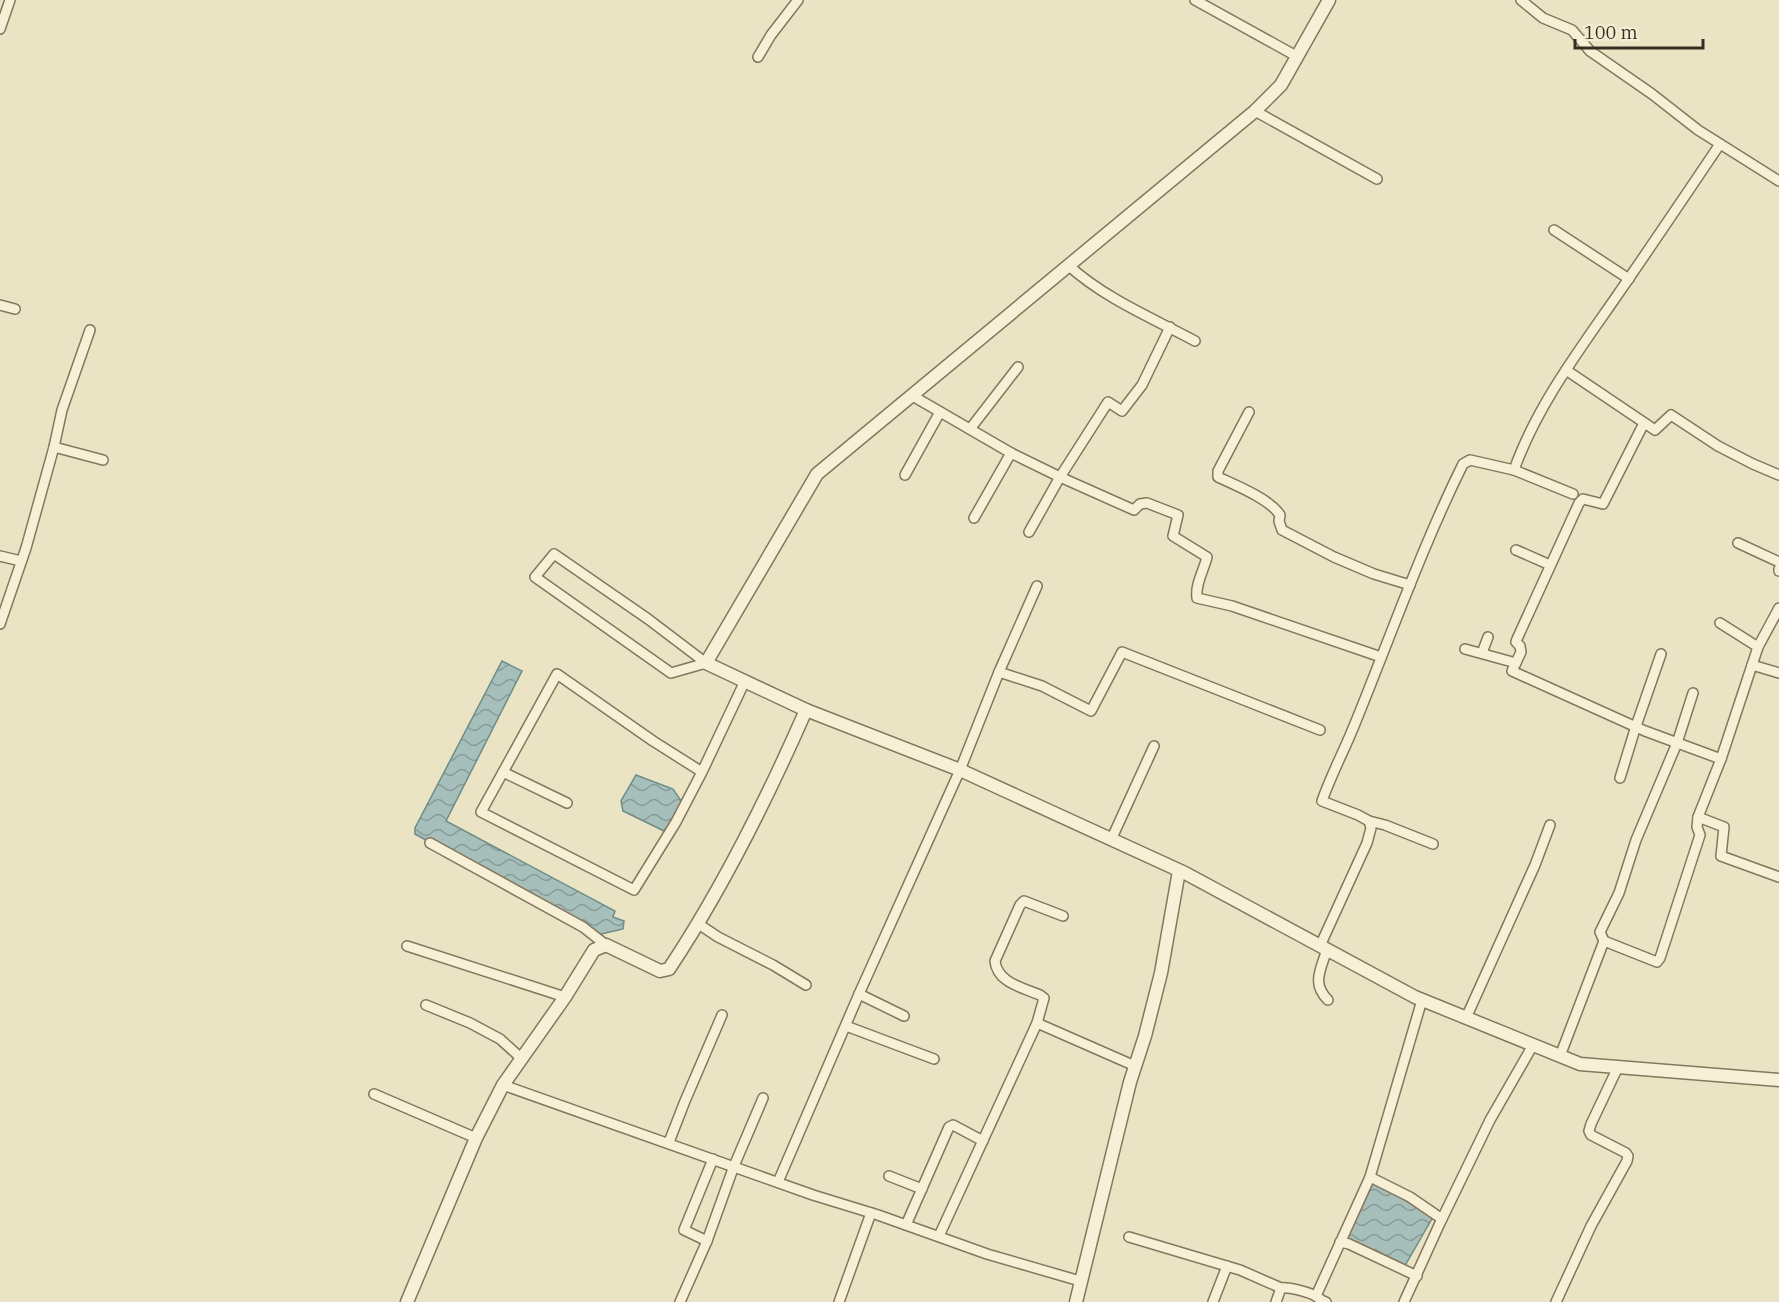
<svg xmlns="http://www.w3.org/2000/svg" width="1779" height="1302" viewBox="0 0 1779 1302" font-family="'IBM Plex Serif',serif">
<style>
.water{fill:url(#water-waves);stroke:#6d8c88;stroke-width:1.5}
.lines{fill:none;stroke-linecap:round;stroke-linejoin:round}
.minor-casing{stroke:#85765c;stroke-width:12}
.tertiary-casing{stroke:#85765c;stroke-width:15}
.minor{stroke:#f7f0d7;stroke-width:9}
.tertiary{stroke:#f7f0d7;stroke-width:12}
</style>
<defs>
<pattern id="water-waves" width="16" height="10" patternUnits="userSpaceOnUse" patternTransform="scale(1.5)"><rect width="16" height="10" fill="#a6bfba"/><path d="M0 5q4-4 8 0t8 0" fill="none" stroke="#889b97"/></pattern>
</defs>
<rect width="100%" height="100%" fill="#ebe4c4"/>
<g class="water">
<polygon points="502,661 522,671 446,821 615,911 613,917 624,921 623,929 597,935 415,834 415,828"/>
<polygon points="636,775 673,789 682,802 675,818 664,831 623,811 621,801"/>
<polygon points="1368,1182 1375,1182 1433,1217 1403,1269 1341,1241"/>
</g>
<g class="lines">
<defs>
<g id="minor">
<polyline points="1195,0 1298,57"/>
<polyline points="1521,0 1543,18 1572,30 1590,51 1652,94 1698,130 1779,181"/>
<polyline points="0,29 10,0"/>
<polyline points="758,57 771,35 798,0"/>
<polyline points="1255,111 1377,179"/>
<polyline points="1554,230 1629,279"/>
<path d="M1068,265c36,33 84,53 127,76"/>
<polyline points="0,305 15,309"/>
<polyline points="90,330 62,410 54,447 103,460"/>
<polyline points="1566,370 1655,430 1671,415 1718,446 1753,464 1779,475"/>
<polyline points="911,395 1011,453 1060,477 1108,402 1122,411 1142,385 1170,327"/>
<path d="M1249,412l-31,59v6c17,8 52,22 62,38l-1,6 3,9 52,27 40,17 36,11"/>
<polyline points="1644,423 1603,504 1583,499 1579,503 1517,639 1516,642 1520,646 1521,652 1512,671 1645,731 1721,759"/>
<polyline points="970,429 1018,367"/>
<polyline points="1514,470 1573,494"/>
<polyline points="905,475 940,412"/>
<polyline points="974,518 1011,453"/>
<path d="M1029,532l31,-55 74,33 6,-6 7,-1 31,12 -5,21 34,21c-3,13 -12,27 -10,41l35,8 149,51"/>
<polyline points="1738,543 1779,562"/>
<polyline points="1516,550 1550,565"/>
<polygon points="554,554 648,619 706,663 671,673 535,577"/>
<polyline points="0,556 21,561"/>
<polyline points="1779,569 1779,571"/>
<polyline points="1720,623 1758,647"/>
<polyline points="0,624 26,548 54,447"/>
<polyline points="1465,649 1516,663"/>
<polyline points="1482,653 1488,637"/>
<polyline points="1752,665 1779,673"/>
<polyline points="999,672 1042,686 1091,711 1122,652 1320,730"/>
<polyline points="503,772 567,803"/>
<polyline points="702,772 653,741 557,674 481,812 634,890 676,822 702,772 745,681"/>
<polyline points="1620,778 1636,726 1661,654"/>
<polyline points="1698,817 1724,827 1721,856 1779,877"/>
<polyline points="1369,821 1385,825 1433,844"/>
<polyline points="1111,840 1154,746"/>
<polyline points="430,843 583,927 606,945"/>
<polyline points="697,923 718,937 773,965 806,985"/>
<polyline points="1604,941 1600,932 1619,893 1636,840 1677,743 1693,693"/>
<polyline points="407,946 565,997"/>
<path d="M1320,946l47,-103 4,-15 -2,-7 -11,-6 -36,-14c9,-26 22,-50 32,-75 36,-88 67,-177 109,-262l7,-4 44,10c22,-62 63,-117 100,-170 36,-52 71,-104 106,-156"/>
<path d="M1327,949c-6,21 -16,34 1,51"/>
<polyline points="859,994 904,1016"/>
<polyline points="426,1005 470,1023 500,1039 521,1058"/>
<polyline points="1466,1018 1535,865 1550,825"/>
<path d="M1037,1023l7,-25 -4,-3c-16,-7 -43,-12 -45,-34l25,-56 4,-4 39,15"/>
<polyline points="846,1026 934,1059"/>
<polyline points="1560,1056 1604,941 1657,962 1660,958 1700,835 1697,827 1698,817 1721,759 1758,647 1779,608"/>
<polyline points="503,1085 813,1195 878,1215 987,1254 1080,1281"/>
<polyline points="374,1094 476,1138"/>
<polyline points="669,1142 685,1101 722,1015"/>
<polyline points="889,1176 922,1189"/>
<polyline points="1370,1177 1410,1197 1442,1219"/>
<polyline points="778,1182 859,994 960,770 999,672 1037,586"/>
<polyline points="906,1225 949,1127 953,1125 983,1141"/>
<polyline points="939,1236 1037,1023 1135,1066"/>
<path d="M1129,1237l111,33 41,18c8,-1 29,4 36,9 3,2 5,4 9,5"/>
<polyline points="707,1241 684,1230 713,1159"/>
<polyline points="1340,1242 1349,1244 1417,1276"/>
<polyline points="1316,1296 1370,1177 1422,1000"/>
<polyline points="680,1302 707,1241 734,1166 763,1098"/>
<polyline points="839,1302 871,1213"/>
<polyline points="1213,1302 1227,1266"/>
<polyline points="1276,1302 1281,1288"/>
<polyline points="1404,1302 1440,1223 1490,1120 1533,1045"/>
<polyline points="1556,1302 1591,1226 1627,1161 1628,1156 1626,1153 1591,1135 1589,1131 1591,1124 1618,1067"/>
</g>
<g id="tertiary">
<polyline points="1329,0 1281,85 1255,111 817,474 706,663 806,710 960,770 1185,873 1415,997 1580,1064 1779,1080"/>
<path d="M407,1302l69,-164 27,-53 62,-88 29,-47 12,-5 54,26 9,-2c54,-81 98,-170 137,-259"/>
<polyline points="1076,1302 1130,1082 1145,1036 1161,973 1179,871"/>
</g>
</defs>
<use href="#minor" class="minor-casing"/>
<use href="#tertiary" class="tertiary-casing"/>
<use href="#minor" class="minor"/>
<use href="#tertiary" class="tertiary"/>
</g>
<path d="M1575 39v9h128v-9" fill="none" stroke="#362c1f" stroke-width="3"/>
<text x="1584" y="39" font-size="18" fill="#362c1f" stroke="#f3edd4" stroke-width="4.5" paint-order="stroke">100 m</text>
</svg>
